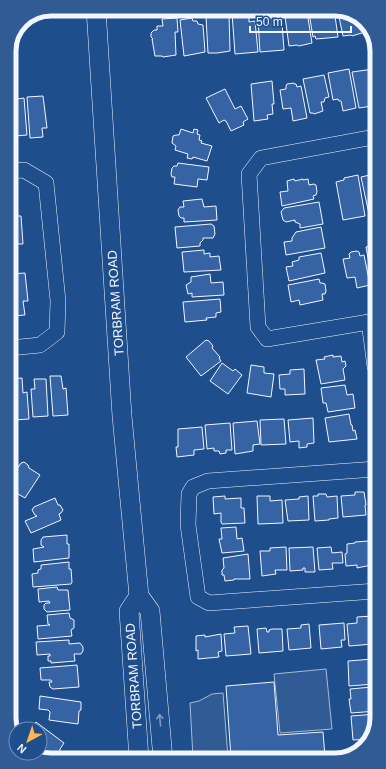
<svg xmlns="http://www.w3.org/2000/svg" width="386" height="769" viewBox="0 0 386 769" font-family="Helvetica,sans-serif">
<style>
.parking{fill:#305b95;stroke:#a8bbd7}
.building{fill:#3563a3;stroke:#f2f6ff}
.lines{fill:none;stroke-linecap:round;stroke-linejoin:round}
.minor-casing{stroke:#f2f6ff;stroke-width:16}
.major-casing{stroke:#f2f6ff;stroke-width:20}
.minor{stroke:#1f4e8c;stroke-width:15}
.major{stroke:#1f4e8c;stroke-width:19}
.oneway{stroke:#7e9ac0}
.labels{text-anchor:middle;stroke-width:3;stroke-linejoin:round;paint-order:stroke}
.street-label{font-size:13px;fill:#f2f6ff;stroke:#1f4e8c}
.rim{fill:none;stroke:#f2f6ff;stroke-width:5}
</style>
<rect width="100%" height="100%" fill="#1f4e8c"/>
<g class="parking">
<polygon points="326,669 332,729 280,733 274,674"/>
<polygon points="223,693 228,758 193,758 190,703 199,701 212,694"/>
</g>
<g class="building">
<polygon points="281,9 284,50 260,52 258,20 263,20 263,13 268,12 268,10"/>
<polygon points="284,9 297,9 298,13 307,12 312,43 299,46 297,45 289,46"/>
<polygon points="316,9 334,9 338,37 316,39 315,36 313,37 309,13 316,10"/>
<polygon points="336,9 360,18 363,21 365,32 352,36 351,35 343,36 338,12 337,12"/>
<polygon points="244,12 244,14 249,14 249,22 255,21 258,52 235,54 232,13"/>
<polygon points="229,14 230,51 217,53 208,53 206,17 216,17 216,15"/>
<polygon points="177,18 178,32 175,32 176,55 163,57 162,56 155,56 152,39 153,39 151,37 151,33 154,30 157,30 157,26 163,26 162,19"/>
<polygon points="192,18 193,21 197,21 198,24 203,25 205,52 184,56 180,20"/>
<polygon points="349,69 356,108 343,111 341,101 339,101 338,99 333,100 328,73"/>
<polygon points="374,69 374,103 372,103 372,106 359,108 352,72"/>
<polygon points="324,75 329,97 325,98 324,102 321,102 323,111 314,114 313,113 310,113 303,79"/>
<polygon points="272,81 274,104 272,104 273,114 267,115 268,119 254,121 251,84"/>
<polygon points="294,83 294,84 296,84 297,87 301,86 307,118 293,121 291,108 283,109 280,90 286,89 286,86 287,84"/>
<polygon points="225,89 235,109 241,106 248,119 243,122 244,125 231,131 226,121 224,120 219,123 206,98"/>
<polygon points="43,96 47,128 42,128 43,137 30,138 27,97"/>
<polygon points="24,98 27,135 15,136 14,124 10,124 9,100"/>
<polygon points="181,129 193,133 194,129 198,130 197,134 200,135 199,140 202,141 201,143 212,146 207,161 193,157 192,159 187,158 188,154 175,150 176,146 172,143 173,136 176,135 179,135"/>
<polygon points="178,163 209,167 207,180 198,179 197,187 174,184 175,177 172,177 171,174 172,168 174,166 177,166"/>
<polygon points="374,170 375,213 369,214 361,177 370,175 370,171"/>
<polygon points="358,175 365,216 343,220 336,182 344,180 344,178"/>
<polygon points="294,179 295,181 303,179 303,180 308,179 309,185 314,184 316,185 317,192 316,195 313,196 314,199 282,206 280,192 288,191 287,181"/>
<polygon points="202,199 204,207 216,206 217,220 184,222 184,218 181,218 179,216 178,210 180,207 184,207 183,201"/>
<polygon points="319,202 323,224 300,228 300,224 295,222 295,220 286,222 283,220 281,212 284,208"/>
<polygon points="10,204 16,204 17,216 21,216 23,244 10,244"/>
<polygon points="211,224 214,226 215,234 213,238 203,238 203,240 200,243 200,246 177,248 175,227"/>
<polygon points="321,227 325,248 286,255 284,242 292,241 292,238 296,232"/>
<polygon points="375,245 375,286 373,286 366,247"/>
<polygon points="204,250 204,254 210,253 210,257 219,256 221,270 184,272 182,252"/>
<polygon points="357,251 359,252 360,256 364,255 370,285 357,288 355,277 347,278 343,259 350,258 349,254 351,252"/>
<polygon points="321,253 325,273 289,281 286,267 293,266 292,262 299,260 299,257"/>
<polygon points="25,273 28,301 23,301 25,315 12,316 10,274"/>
<polygon points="210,274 211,283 223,282 224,295 192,297 192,293 188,294 186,285 191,282 191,277"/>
<polygon points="319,279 320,283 322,283 325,284 326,291 325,294 322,294 323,300 300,305 299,300 291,302 288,285"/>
<polygon points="220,299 221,312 216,313 216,317 206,318 207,320 185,322 183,302"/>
<polygon points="206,340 209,341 213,346 212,348 220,357 219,358 221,361 201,376 186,357"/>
<polygon points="333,355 333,357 341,356 342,362 345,361 346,366 343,369 345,380 321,384 316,360 325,359 324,357"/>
<polygon points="222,363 233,371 235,369 242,375 228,394 210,381"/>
<polygon points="251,365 264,367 264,373 274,374 271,397 247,393"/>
<polygon points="304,369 305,394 285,395 285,389 280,389 279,375 290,374 290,370"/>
<polygon points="50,376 61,376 63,389 66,388 68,415 53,416"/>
<polygon points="22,378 23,393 27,392 29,419 13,420 11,379"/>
<polygon points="34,379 46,379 48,416 33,417 31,389 35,389"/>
<polygon points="345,385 347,395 353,394 355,408 328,412 326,403 323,403 321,388"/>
<polygon points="349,414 351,425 352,425 353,431 355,430 357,439 329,442 325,418"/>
<polygon points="313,418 314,443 307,444 307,447 299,448 299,441 290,442 288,420"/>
<polygon points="284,419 286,444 261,445 260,420"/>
<polygon points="257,421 260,444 253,445 253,451 235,454 233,423"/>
<polygon points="230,423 232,450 226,450 226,453 220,454 219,451 214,451 214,448 207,449 205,425"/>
<polygon points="202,427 204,449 194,450 194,455 177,457 176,447 178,447 178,429"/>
<polygon points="24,462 28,465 29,468 40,475 25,498 18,494 11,503 11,478 21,463"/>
<polygon points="355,492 364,492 366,505 365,505 366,515 343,517 341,496 355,495"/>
<polygon points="318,494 326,494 327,497 337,496 338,518 329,519 329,520 315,521 313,496 318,496"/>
<polygon points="225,496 225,499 241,498 241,508 244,508 245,523 222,524 221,522 221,513 214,514 213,497"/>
<polygon points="257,496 270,496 270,501 282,500 283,523 258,524"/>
<polygon points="308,496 309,520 288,521 285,500 299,499 299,497"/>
<polygon points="55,498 58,505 60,505 63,510 61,513 59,514 61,520 31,533 25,521 37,516 35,515 32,510 34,507"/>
<polygon points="236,527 237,539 242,538 244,551 222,553 219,539 222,539 221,528"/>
<polygon points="67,535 67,544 69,544 69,558 34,562 33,549 44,547 41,545 41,540 43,537"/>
<polygon points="369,541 371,556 370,556 371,565 357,568 357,565 346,566 345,554 347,553 347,544 355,543 355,542"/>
<polygon points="286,547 287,570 275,570 276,574 262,576 260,551 270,551 270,548"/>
<polygon points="313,547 315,572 305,572 305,568 303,568 303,570 290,571 289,548"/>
<polygon points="331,547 332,553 342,552 343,563 332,563 333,569 319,570 317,548"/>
<polygon points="248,554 250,579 234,579 234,580 225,581 224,575 222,575 222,570 224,568 223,558"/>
<polygon points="69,562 69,569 71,569 72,582 71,584 33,587 32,574 38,573 38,570 41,569 41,565"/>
<polygon points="57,587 58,590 68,590 70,610 47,612 44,609 44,605 46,603 50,603 49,601 39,602 38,589"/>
<polygon points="69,613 70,618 74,620 74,628 71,630 72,636 38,639 37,626 50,625 48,624 47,615"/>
<polygon points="373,616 374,626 372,626 373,644 349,646 347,624 357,623 357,617"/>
<polygon points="344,623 345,640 341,640 342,647 321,649 319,625"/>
<polygon points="309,624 311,648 289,650 287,629 301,628 301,625"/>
<polygon points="248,626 251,654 226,656 224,634 235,633 234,627"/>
<polygon points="266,628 267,632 269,632 269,630 272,629 282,629 283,651 259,653 257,629"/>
<polygon points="221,634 222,651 218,652 219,657 198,659 198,650 196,651 196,636 205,635 205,637"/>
<polygon points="69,640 69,644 80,643 83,647 83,651 81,654 74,654 75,661 51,663 51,661 48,661 48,656 50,656 50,654 37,655 36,642"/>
<polygon points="373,659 375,661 376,666 374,669 374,684 349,686 348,661"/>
<polygon points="77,665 79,687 53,689 50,687 49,682 52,682 51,680 41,680 40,668"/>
<polygon points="274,682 278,735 323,732 325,757 231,758 226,686"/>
<polygon points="372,687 372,698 377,698 377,711 351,713 349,699 351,699 350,689"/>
<polygon points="40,696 81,702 81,710 79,711 78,724 49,720 50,712 48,710 39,709"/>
<polygon points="377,714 370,739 353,740 351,716"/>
<polygon points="36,722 64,743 60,749 60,751 52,760 48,760 39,753 40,753 40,729 32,729"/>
<polygon points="367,743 359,750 359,744"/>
</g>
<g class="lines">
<defs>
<g id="minor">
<polyline points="374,137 261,158 249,174 258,327 267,339 375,321"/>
<polyline points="10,171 24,170 46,183 58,301 57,332 40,345 10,348"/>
<polyline points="369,322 375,367"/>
<polyline points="376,469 208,481 193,487 189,494 188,525 198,597 209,603 376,591"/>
</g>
<g id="major">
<polyline points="96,9 122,416 139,596 150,611 163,759"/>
<polyline points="139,759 129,611 139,596"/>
</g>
</defs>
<use href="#minor" class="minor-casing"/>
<use href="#major" class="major-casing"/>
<use href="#minor" class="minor"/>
<use href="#major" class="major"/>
</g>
<defs><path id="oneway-shaft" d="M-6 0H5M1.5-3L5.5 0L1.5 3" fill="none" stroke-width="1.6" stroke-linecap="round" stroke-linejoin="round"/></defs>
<use class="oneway" href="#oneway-shaft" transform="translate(160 720) rotate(-95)"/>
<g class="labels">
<g class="street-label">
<text transform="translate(115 303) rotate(-94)" y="5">TORBRAM ROAD</text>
<text transform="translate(133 676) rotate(-94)" y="5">TORBRAM ROAD</text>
</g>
</g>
<path d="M0 0H386V769H0ZM51 16H335A35 35 0 0 1 370 51V718A35 35 0 0 1 335 753H51A35 35 0 0 1 16 718V51A35 35 0 0 1 51 16Z" fill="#305b95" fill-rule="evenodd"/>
<path class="rim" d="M51 16H335A35 35 0 0 1 370 51V718A35 35 0 0 1 335 753H51A35 35 0 0 1 16 718V51A35 35 0 0 1 51 16Z"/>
<g transform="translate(28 741) rotate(220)"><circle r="19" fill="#1f4e8c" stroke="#7391ba"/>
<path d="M0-3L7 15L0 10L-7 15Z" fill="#ffb74d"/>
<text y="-6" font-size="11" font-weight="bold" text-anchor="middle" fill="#f2f6ff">N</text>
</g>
<path d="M250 26v6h101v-6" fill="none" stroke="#f2f6ff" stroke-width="2"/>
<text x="256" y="26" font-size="12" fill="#f2f6ff" stroke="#1f4e8c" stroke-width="3" paint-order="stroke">50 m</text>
</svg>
